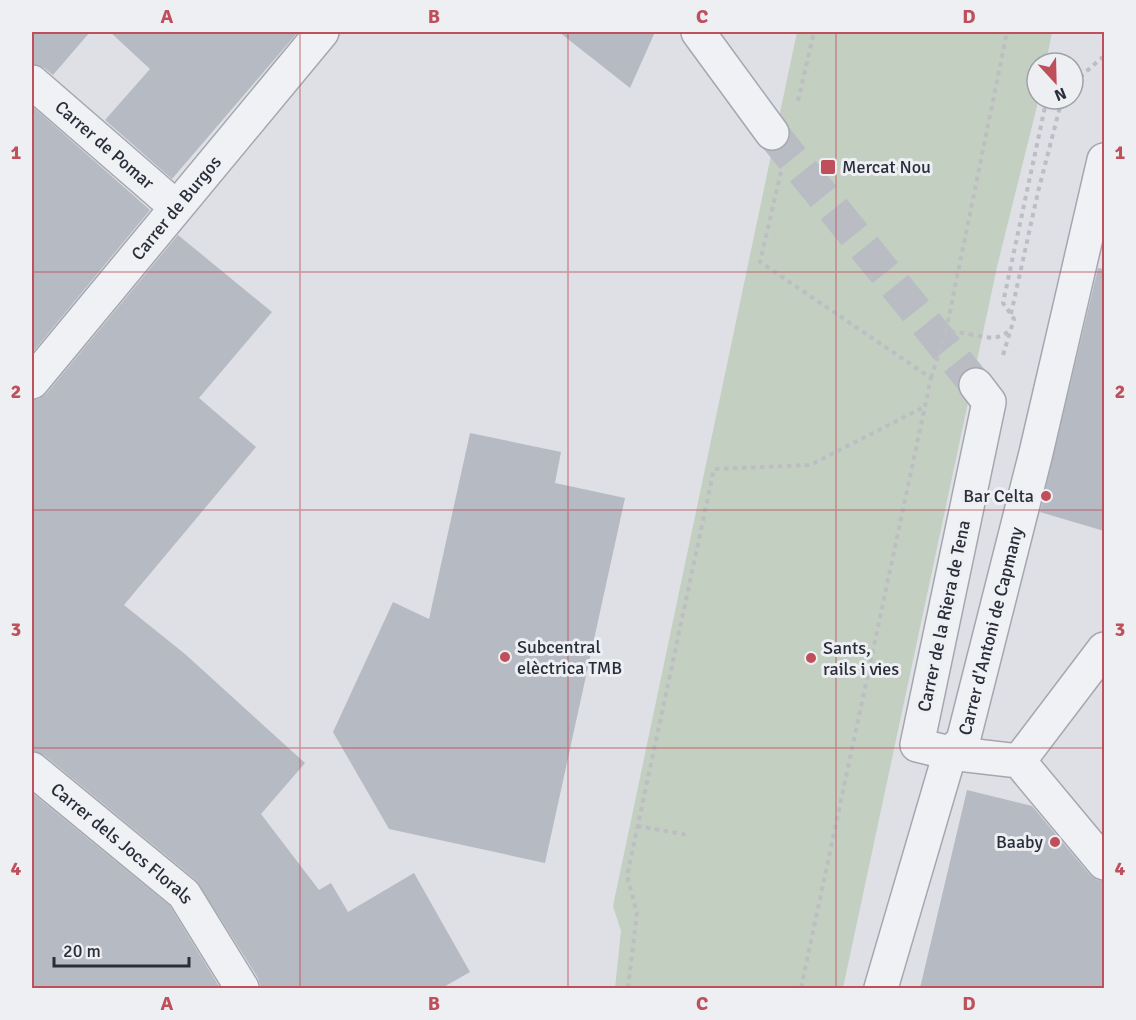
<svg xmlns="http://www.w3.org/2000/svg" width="1136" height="1020" viewBox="0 0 1136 1020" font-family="Signika,sans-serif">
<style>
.green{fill:#c3cfc0}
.building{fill:#b6bac2}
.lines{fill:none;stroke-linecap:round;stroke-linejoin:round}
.minor-tunnel{stroke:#babcc4;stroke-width:33;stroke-dasharray:33 16;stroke-linecap:butt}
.minor-casing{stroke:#a4a7af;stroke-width:36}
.path{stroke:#bcbec4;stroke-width:4;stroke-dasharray:4.5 4.5;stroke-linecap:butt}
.minor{stroke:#f0f1f4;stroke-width:33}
.path-bridge{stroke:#bcbec4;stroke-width:4;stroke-dasharray:4.5 4.5;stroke-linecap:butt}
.grid{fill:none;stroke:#be4f5b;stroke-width:1.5;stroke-opacity:0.55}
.poi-dot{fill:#be4f5b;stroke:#edeff3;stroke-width:2}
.labels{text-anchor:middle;stroke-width:6;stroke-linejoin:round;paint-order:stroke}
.street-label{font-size:18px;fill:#292e3a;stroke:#edeff3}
.poi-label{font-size:18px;fill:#292e3a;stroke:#edeff3;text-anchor:start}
.neatline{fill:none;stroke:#be4f5b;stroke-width:2}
.grid-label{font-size:20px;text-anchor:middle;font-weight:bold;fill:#be4f5b}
</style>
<rect width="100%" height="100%" fill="#dee0e6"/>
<polygon class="green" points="797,32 1052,32 1046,63 1037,63 1037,106 997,267 843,988 615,988 621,931 613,906"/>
<g class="building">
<polygon points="32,32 90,32 53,75 44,68 32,64"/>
<polygon points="110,32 298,32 172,179 105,120 150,69"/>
<polygon points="559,32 655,32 630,88"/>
<polygon points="32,106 150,210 32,353"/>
<polygon points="178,235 272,312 199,398 256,447 124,605 185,654 305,763 261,814 319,890 331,883 348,912 414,873 470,972 442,988 261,988 258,978 196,880 44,755 32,751 32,400 39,399 46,394"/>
<polygon points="1098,268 1104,269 1104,531 1040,512"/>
<polygon points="470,433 561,452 555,483 625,498 545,863 389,829 333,732 393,602 429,619"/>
<polygon points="967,790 1032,806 1090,875 1097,880 1104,881 1104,988 920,988"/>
<polygon points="32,793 170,906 220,988 32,988"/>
</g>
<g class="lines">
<polyline class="minor-tunnel" points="772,133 976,385"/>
<defs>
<g id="minor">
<polyline points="698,32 772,133"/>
<path id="s1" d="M32,82l144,125"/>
<path id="s2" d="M32,382l290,-350"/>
<polyline points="976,385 989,402 917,745 950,753 1019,761 1104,863"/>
<polyline points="1019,761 1104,649"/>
<path id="s3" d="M32,769l152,125 58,94"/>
<path id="s4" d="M881,988l69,-235 13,-12 73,-288 68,-293"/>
</g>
</defs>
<use href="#minor" class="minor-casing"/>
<g class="path">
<polyline points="1073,83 1104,56"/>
<polyline points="798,101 814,32"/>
<polyline points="781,172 760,262 931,378 801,988"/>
<polyline points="1011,314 1038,192 1062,99"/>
<polyline points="946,331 1007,32"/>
<polyline points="1003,355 1014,319 1003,303 1045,107 1054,99"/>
<polyline points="931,378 946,331 969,334"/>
<polyline points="637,826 688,835"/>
<polyline points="628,988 637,913 627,876 714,469 810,465 924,407"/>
</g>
<use href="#minor" class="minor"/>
<path class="path-bridge" d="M969,334c16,3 29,8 42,-5"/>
</g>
<path class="grid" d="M300,32v956M568,32v956M836,32v956M32,272h1072M32,510h1072M32,748h1072"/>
<g class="poi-dot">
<rect x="820" y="159" width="16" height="16" rx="3"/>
<circle cx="1046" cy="496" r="6"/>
<circle cx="505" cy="657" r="6"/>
<circle cx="811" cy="658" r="6"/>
<circle cx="1055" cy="842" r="6"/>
</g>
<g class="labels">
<g class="street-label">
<text dy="6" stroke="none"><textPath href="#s1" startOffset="96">Carrer de Pomar</textPath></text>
<text dy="6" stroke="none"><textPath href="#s2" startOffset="226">Carrer de Burgos</textPath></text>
<text transform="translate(944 616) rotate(-78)" y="6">Carrer de la Riera de Tena</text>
<text dy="6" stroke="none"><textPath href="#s4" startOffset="376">Carrer d'Antoni de Capmany</textPath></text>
<text dy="6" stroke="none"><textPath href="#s3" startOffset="117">Carrer dels Jocs Florals</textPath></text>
</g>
<g class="poi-label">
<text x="842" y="173">Mercat Nou</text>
<text x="1034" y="502" text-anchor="end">Bar Celta</text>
<text x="517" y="653">Subcentral<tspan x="517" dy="21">elèctrica TMB</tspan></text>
<text x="823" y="654">Sants,<tspan x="823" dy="21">rails i vies</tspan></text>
<text x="1043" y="848" text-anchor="end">Baaby</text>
</g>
</g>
<rect width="1136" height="1020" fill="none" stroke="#edeff3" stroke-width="66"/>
<g transform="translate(1055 81) rotate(158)"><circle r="28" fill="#edeff3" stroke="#9fa2a9" stroke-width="1.5"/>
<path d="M0-4.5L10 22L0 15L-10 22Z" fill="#be4f5b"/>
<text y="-9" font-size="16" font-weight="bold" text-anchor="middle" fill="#292e3a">N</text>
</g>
<path d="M54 957v9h135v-9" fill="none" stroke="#292e3a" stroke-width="3"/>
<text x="63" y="957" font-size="18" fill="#292e3a" stroke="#edeff3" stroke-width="4.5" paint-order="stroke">20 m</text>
<rect x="33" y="33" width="1070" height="954" class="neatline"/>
<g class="grid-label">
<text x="167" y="23">A</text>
<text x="434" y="23">B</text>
<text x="702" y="23">C</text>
<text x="969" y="23">D</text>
<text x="16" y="159">1</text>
<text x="1120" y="159">1</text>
<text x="16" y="398">2</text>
<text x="1120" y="398">2</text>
<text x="16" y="636">3</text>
<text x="1120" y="636">3</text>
<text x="16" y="875">4</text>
<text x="1120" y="875">4</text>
<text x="167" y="1010">A</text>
<text x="434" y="1010">B</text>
<text x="702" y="1010">C</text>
<text x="969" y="1010">D</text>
</g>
</svg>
